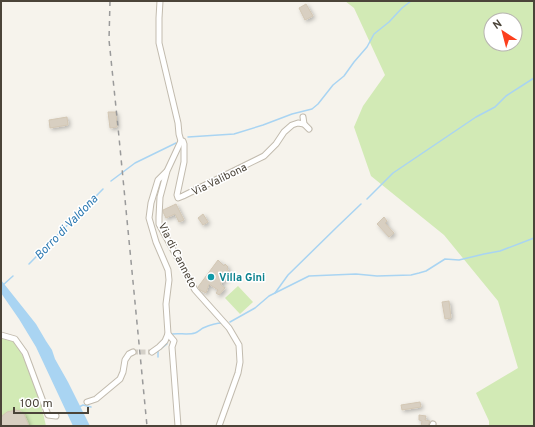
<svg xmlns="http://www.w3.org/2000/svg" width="535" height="427" viewBox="0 0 535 427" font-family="Overpass,sans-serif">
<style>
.green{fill:#d2eab5;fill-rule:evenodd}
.water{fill:#a9d4f2}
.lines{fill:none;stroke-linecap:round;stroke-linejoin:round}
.stream{stroke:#a9d4f2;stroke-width:1.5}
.building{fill:#d8cfc1;stroke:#d3c7b4;filter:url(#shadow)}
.minor-tunnel{stroke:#d4d0c8;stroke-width:5;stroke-dasharray:5 2.5;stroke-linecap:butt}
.minor-casing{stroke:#c2bbae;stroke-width:7}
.minor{stroke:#fff;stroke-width:5}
.rail{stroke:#9a9a9a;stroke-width:1.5;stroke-dasharray:5 5;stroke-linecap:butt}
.culture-dot{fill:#0f9aa8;stroke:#fff;stroke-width:1.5}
.labels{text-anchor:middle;stroke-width:3;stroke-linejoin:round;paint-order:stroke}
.street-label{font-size:11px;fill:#4b4439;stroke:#fff}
.culture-label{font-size:11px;font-weight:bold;fill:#0d838f;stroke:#fff;text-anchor:start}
.water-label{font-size:12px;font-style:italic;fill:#2e7ab2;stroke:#fff}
</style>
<defs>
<filter id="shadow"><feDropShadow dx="2" dy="2" stdDeviation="2" flood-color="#0004"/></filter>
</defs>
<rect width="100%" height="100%" fill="#f6f3ec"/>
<g class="green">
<path d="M345,1h189v425h-45v-5l-13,-28 42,-25 -20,-67 -54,-66 -73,-59 -17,-49 9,-21 22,-31 -31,-67zM491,20h24v24h-24z"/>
<polygon points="238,286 253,302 240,314 225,298"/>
<path d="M1,338l14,3c14,25 25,57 31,85h-45z"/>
</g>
<polygon class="water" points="1,280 36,324 46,341 52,350 55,359 68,382 90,426 73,426 36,347 19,319 1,293"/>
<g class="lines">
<g class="stream">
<polyline points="188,137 234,134 263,125 292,114 312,109 318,104 333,85 344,76 354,62 367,47 374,34 389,22 402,8 411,1"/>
<polyline points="111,181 135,163 176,143"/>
<polyline points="367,199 393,173 476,117 495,107 506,96 534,78"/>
<polyline points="29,264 103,189"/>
<polyline points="3,285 13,276"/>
<polyline points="275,293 288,275 338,226 361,204"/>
<polyline points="230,322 255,308 269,296 309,276 356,274 377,276 411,275 419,273 426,271 445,259 459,260 484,254 500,251 534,238"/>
<path d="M172,334c7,-1 17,1 23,-1 3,-1 6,-4 8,-5 7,-3 12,-5 19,-5"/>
<polyline points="158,357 158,351 167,344"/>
<polyline points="79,407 83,405 91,407"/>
</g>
</g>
<g class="building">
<polygon points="306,4 313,16 305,20 299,8"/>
<polygon points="108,112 116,112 117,127 110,128"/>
<polygon points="67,117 68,125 50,128 49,120"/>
<polygon points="176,204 184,220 179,222 175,214 166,218 163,212 163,210"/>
<polygon points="203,214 208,222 203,225 198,218"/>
<polygon points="384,217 387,221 385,223 394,233 389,237 377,224"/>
<polygon points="218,260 224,266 225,264 228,267 227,268 228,270 231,275 220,284 225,288 219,295 216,293 218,290 209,284 206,293 200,290 198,287"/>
<polygon points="449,301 451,318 445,319 442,302"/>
<polygon points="420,402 421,407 402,410 401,405"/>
<polygon points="16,410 20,411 24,414 29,426 1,426 1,419 2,416 7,412"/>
<polygon points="419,415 426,416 425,420 430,421 428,426 421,426 422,421 419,420"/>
</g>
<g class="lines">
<polyline class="minor-tunnel" points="133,352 152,352"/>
<defs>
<g id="minor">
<polyline points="160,1 159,18 159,43 178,123 179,134 181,141 167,171 160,197 159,217 159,224 195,290 229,328 239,345 240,362 238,373 219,426"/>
<polyline points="303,117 304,124 309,129"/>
<polyline points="181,141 183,141 184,144 184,162 177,195 178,198 183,196 264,156 276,144 284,132 292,125 298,123 304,124"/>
<polyline points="168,334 174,341 172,347 178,426"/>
<polyline points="1,335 15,339 25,353 48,415 56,416"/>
<polyline points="152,352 159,347 165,341 168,334 166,304 169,280 168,270 156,242 149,218 151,203 158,180 166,172"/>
<polyline points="87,402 96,399 120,379 123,372 125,360 129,354 133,352"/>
<polyline points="432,426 433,424"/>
</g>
</defs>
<use href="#minor" class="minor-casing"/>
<use href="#minor" class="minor"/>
<polyline class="rail" points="110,1 109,40 118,127 147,426"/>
</g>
<circle class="culture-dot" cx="211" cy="277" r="4"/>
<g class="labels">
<g class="street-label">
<text transform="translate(219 179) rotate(-26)" y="4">Via Valibona</text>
<text transform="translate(178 255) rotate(63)" y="4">Via di Canneto</text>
</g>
<g class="culture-label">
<text x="219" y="281">Villa Gini</text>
</g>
<g class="water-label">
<text transform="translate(66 227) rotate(-46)" y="4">Borro di Valdona</text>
</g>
</g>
<rect width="535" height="427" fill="none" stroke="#4b4439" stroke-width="4"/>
<g transform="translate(503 32) rotate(324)"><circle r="19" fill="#ffffff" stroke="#b7b4b0"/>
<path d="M0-3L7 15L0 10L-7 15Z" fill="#fc3f1d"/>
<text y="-6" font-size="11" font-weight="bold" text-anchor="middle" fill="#4b4439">N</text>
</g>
<path d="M14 407v6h74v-6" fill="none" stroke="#4b4439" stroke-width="2"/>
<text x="20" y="407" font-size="12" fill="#4b4439" stroke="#ffffff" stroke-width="3" paint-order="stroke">100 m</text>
</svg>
